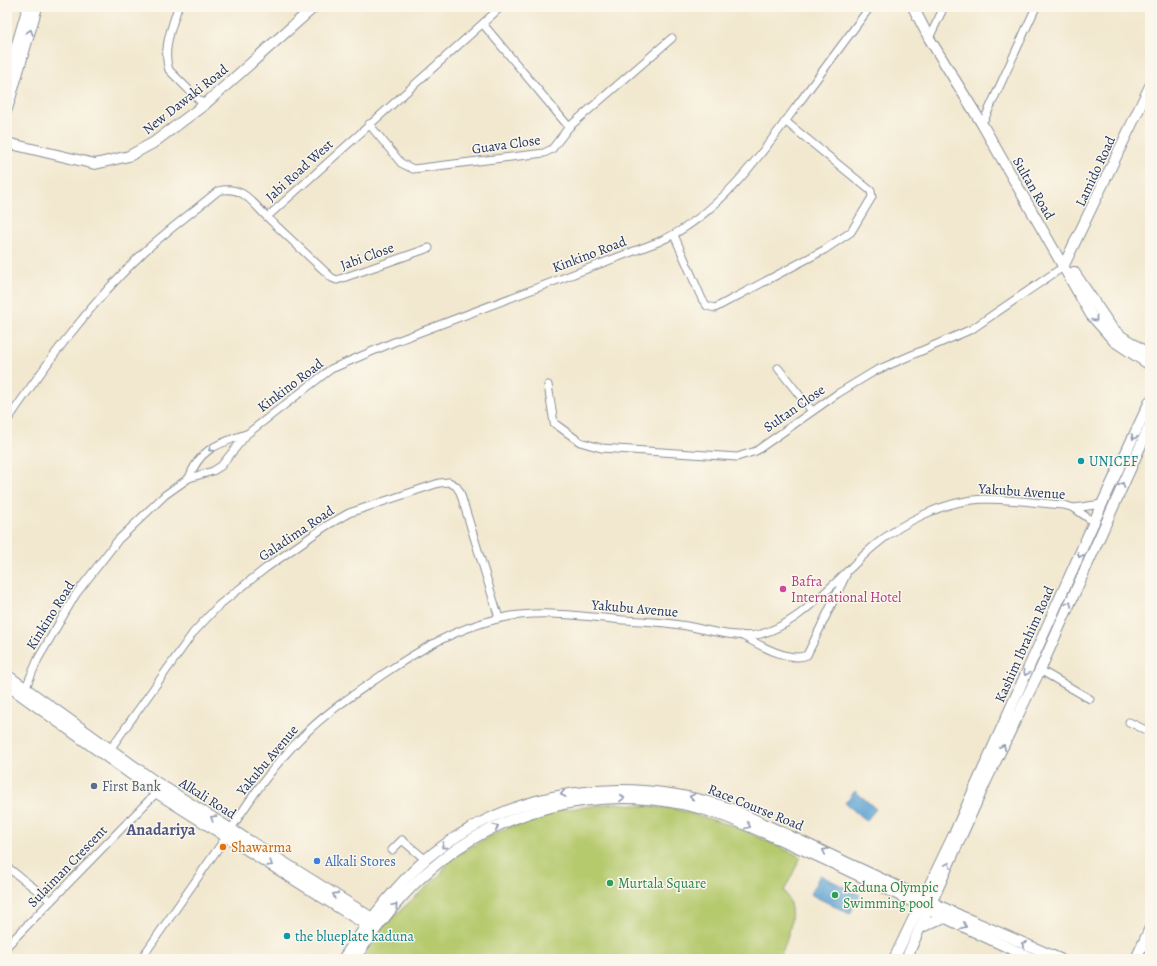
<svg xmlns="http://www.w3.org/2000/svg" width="1157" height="966" viewBox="0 0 1157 966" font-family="Alegreya,serif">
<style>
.green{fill:#b5c96d;stroke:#687c66}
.water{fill:#5ca2d2;stroke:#3c6898}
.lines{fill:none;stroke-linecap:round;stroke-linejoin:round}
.street-casing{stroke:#868c96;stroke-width:9}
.secondary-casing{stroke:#868c96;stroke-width:12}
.street{stroke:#fff;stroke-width:7}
.secondary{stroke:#fff;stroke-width:10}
.oneway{stroke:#8d97ae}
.culture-dot{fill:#0f9aa8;stroke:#fbf7ec;stroke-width:1.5}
.hotel-dot{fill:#d1479c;stroke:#fbf7ec;stroke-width:1.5}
.service-dot{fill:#5c6f8a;stroke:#fbf7ec;stroke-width:1.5}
.food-dot{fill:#e8710a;stroke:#fbf7ec;stroke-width:1.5}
.shop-dot{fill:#3f7fe0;stroke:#fbf7ec;stroke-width:1.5}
.leisure-dot{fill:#2e9e5b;stroke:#fbf7ec;stroke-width:1.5}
.labels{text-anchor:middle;stroke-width:3;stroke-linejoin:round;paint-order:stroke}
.street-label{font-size:14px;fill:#1b2f5e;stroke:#fbf7ec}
.culture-label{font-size:14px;fill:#0d838f;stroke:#fbf7ec;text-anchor:start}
.hotel-label{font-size:14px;fill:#b23c85;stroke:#fbf7ec;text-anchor:start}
.service-label{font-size:14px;fill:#4e5e75;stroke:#fbf7ec;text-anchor:start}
.food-label{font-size:14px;fill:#c56008;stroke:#fbf7ec;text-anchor:start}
.shop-label{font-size:14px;fill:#366cbe;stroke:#fbf7ec;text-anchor:start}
.leisure-label{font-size:14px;fill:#27864d;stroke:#fbf7ec;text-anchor:start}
.quarter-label{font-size:16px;font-weight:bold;fill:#505783;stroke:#fbf7ec}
</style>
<rect width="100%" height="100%" fill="#fbf7ec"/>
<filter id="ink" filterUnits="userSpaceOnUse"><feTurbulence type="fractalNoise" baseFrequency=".025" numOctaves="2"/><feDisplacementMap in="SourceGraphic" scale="8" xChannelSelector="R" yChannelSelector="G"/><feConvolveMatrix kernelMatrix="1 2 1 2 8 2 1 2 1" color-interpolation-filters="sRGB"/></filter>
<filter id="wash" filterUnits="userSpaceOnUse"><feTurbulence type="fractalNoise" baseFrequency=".012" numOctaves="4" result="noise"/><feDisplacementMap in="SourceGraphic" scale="16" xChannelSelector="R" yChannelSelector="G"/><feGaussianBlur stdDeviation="0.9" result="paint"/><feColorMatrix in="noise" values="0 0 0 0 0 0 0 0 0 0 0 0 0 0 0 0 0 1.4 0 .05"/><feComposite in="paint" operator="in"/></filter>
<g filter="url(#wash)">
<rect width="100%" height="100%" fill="#f2e8cf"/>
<path class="green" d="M615,803l60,6 62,18 64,30 -17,34c15,21 4,47 -5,68h-418l21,-32 59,-53 10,-16 50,-28 54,-19z"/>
<g class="water">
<polygon points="855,791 876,809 866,821 845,803"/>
<polygon points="820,875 860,895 850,914 810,894"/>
</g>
</g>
<g filter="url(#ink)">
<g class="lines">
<defs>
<g id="street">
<path d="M178,7c-6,20 -16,42 -9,63l35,35"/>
<polyline points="483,24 569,127"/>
<polyline points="929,38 944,7"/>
<polyline points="985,118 1036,7"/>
<polyline points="369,124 401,163 413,169 544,153 552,149 569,127 672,38"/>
<polyline points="267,217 332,278 337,280 429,248"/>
<polyline points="674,235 702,299 707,306 715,308 824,250 851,232 872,197 871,191 785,121"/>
<polyline points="778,368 812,411"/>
<polyline points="548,385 554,423 580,442 601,448 737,457 756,451 837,394 875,371 972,329 1063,267"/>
<path d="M7,421c41,-60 85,-120 138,-170 23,-21 49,-40 73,-60 24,-6 33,10 49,26l234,-210"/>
<path d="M189,478c11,-30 29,-34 57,-44"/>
<polyline points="1074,508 1102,504"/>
<path d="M741,635c16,9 49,28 66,20l39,-80"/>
<polyline points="1040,670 1090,699"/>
<path d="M26,687l12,-28 38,-65 42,-54 47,-45 24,-17 24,-7 8,-5 26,-32 84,-65 63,-27 264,-100c60,-25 105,-90 143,-142 23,-31 46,-62 69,-93"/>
<polyline points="1129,722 1150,732"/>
<polyline points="111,748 193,633 219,605 266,568 326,526 349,513 439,483 449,482 456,486 460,492 499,618"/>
<path d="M231,829c22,-35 47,-70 77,-98 23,-22 51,-40 77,-58 36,-24 70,-44 112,-54 40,-10 85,-3 125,1 19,1 39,2 58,5 23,3 58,15 81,9 31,-9 51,-30 74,-51 13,-12 25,-25 39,-37 29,-24 69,-45 109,-47 26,0 55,4 81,6l10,3 21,15"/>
<polyline points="392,850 402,840 426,860"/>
<polyline points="7,867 51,901"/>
<polyline points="7,946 159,790"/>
<polyline points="141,959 226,837"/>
</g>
<g id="secondary">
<polyline points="913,7 929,38 982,124 1091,315 1114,341 1150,365"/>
<polyline points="7,78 28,7"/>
<polyline points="7,109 37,7"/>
<polyline points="7,143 95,164 129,156 153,143 204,105 314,7"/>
<polyline points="1063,267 1150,86"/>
<polyline points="1074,272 1112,328 1121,336 1150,355"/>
<polyline points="7,675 156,782 377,921"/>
<polyline points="7,685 157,793 371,928"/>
<polyline points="920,928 937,920 946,918"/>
<path d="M343,959c24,-36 50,-71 83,-100 88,-73 200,-85 306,-50l229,107 99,43"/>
<path d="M354,959c23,-32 47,-66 78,-91 65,-56 154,-80 239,-66 41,6 79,25 117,41 83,36 163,80 246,116"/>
<polyline points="894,959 955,832 1102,504 1150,401"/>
<polyline points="906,959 986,781 1040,670 1150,425"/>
<polyline points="1136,959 1150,928"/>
</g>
</defs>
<use href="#street" class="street-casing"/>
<use href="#secondary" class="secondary-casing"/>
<use href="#street" class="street"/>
<use href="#secondary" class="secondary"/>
</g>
<defs><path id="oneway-chevron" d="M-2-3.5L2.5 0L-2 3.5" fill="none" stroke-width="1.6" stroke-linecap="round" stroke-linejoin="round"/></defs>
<g class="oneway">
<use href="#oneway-chevron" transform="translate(30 32) rotate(-74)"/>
<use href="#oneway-chevron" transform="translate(1095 319) rotate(52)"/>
<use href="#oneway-chevron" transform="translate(1134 437) rotate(115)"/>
<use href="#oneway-chevron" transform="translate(211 449) rotate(147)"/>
<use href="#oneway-chevron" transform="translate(1122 485) rotate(-67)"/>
<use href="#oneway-chevron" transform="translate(1080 555) rotate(114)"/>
<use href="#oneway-chevron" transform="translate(1069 604) rotate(-66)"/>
<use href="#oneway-chevron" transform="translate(1026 673) rotate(114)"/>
<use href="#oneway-chevron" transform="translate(1003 747) rotate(-64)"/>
<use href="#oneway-chevron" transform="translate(563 794) rotate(169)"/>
<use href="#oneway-chevron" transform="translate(692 797) rotate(-169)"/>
<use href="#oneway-chevron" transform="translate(622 798) rotate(2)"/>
<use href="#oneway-chevron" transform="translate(213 818) rotate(-148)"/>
<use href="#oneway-chevron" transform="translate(748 826) rotate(23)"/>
<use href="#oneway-chevron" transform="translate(496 827) rotate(-26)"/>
<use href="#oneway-chevron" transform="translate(444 846) rotate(143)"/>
<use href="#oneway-chevron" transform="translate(825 851) rotate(-154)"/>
<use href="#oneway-chevron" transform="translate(270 864) rotate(32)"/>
<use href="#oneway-chevron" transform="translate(948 865) rotate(-66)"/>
<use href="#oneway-chevron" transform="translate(335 895) rotate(-148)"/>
<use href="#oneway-chevron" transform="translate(395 906) rotate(-49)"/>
<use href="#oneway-chevron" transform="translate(964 926) rotate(25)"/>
<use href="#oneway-chevron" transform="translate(1024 944) rotate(-156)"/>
</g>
</g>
<g class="culture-dot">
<circle cx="1081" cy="461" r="4"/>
<circle cx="287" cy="936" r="4"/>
</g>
<circle class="hotel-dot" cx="783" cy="589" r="4"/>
<circle class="service-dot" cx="94" cy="786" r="4"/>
<circle class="food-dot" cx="223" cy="847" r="4"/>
<circle class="shop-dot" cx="317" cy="861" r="4"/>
<g class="leisure-dot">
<circle cx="610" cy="883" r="4"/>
<circle cx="835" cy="895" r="4"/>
</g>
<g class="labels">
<g class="street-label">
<text transform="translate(185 99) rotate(-38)" y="5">New Dawaki Road</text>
<text transform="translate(506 144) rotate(-8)" y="5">Guava Close</text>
<text transform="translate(299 170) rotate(-42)" y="5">Jabi Road West</text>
<text transform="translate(1095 171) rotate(-65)" y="5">Lamido Road</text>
<text transform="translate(1034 188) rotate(60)" y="5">Sultan Road</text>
<text transform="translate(589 254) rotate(-21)" y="5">Kinkino Road</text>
<text transform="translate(367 256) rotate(-20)" y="5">Jabi Close</text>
<text transform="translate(290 385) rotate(-37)" y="5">Kinkino Road</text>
<text transform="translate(794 408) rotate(-35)" y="5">Sultan Close</text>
<text transform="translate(1022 491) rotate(4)" y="5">Yakubu Avenue</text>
<text transform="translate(296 533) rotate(-34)" y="5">Galadima Road</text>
<text transform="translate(635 608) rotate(5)" y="5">Yakubu Avenue</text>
<text transform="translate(50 615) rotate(-58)" y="5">Kinkino Road</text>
<text transform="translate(1024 644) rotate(-66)" y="5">Kashim Ibrahim Road</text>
<text transform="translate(267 760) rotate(-50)" y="5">Yakubu Avenue</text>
<text transform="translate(208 798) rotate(32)" y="5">Alkali Road</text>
<text transform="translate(756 807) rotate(22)" y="5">Race Course Road</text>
<text transform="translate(67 866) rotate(-46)" y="5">Sulaiman Crescent</text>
</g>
<g class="culture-label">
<text x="1089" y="466">UNICEF</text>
<text x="295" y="941">the blueplate kaduna</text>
</g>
<g class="hotel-label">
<text x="791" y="586">Bafra<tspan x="791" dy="16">International Hotel</tspan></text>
</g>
<g class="service-label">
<text x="102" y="791">First Bank</text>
</g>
<g class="food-label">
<text x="231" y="852">Shawarma</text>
</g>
<g class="shop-label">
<text x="325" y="866">Alkali Stores</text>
</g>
<g class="leisure-label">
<text x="618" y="888">Murtala Square</text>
<text x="843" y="892">Kaduna Olympic<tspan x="843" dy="16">Swimming pool</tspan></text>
</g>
<g class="quarter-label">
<text x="161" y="835">Anadariya</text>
</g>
</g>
<rect width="1157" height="966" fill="none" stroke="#fbf7ec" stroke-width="24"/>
</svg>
